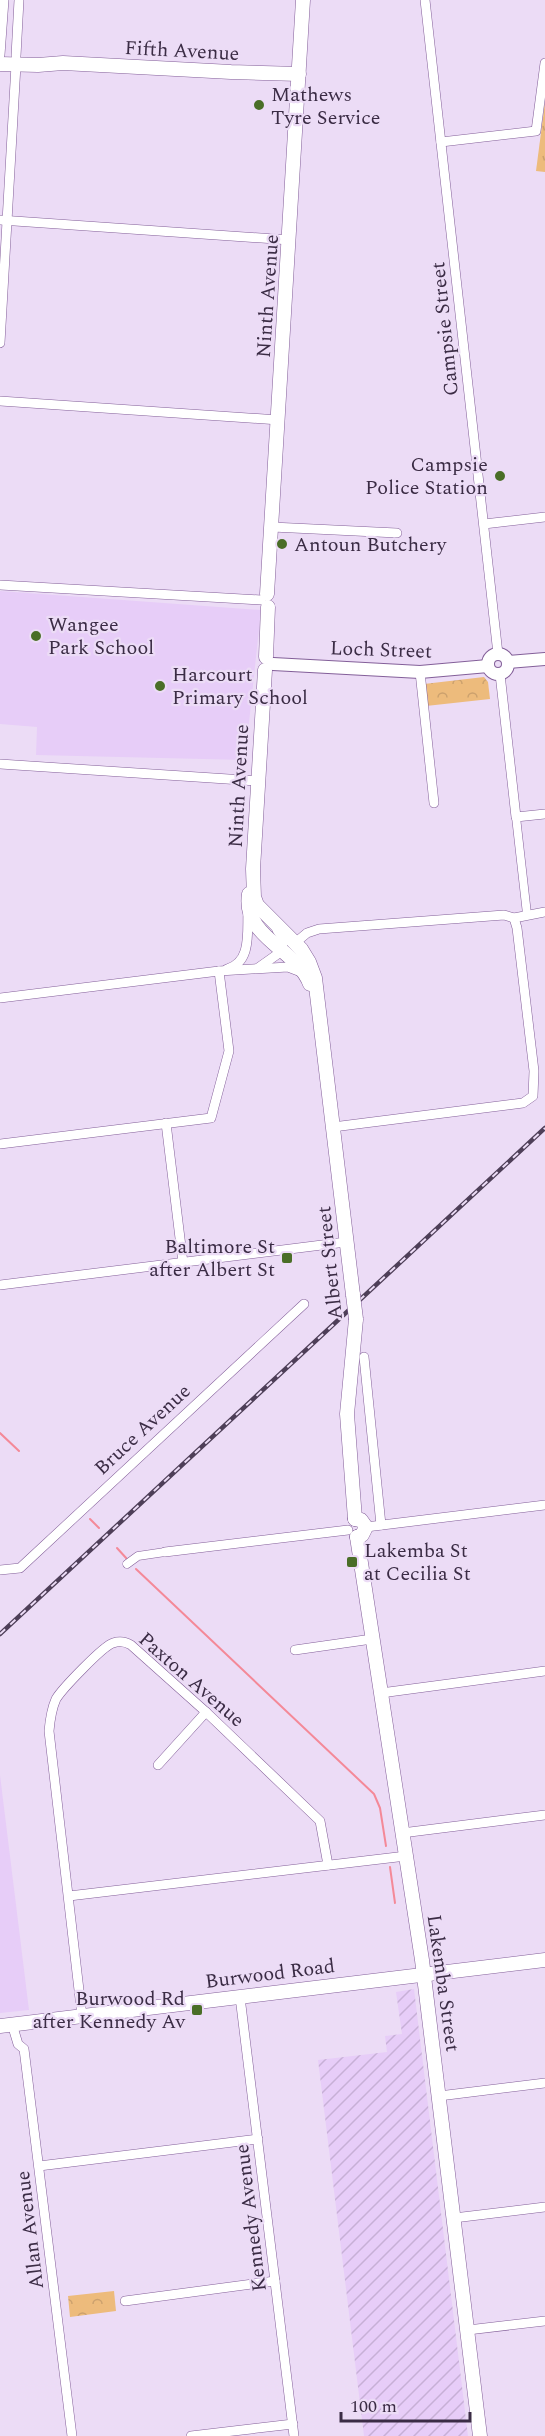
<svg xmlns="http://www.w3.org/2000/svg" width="545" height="2436" viewBox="0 0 545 2436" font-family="Spectral,serif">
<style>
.built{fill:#e7cdf8}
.industrial{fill:url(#industrial-furrows)}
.grass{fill:url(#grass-tufts)}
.park{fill:url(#park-crowns)}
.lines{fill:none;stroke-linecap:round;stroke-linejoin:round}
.stream{stroke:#f48998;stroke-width:2}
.pedestrian-casing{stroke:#835f99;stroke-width:9}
.minor-casing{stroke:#835f99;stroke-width:10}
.tertiary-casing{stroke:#835f99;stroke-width:14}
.secondary-casing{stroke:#835f99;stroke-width:15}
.pedestrian{stroke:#fff;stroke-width:8}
.minor{stroke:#fff;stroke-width:9}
.tertiary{stroke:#fff;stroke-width:12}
.secondary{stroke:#fff;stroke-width:14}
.rail-casing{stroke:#4e3f58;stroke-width:4.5}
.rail{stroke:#ecdcf6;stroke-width:2;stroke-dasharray:7;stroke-linecap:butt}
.secondary-bridge-casing{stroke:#835f99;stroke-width:15;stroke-linecap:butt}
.secondary-bridge{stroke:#fff;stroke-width:14}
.poi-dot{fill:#4a6e27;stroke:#ecdcf6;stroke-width:2}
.labels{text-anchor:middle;stroke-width:4.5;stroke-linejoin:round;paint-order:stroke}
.street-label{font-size:20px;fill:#3b2c45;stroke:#ecdcf6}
.poi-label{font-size:20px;fill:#3b2c45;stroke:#ecdcf6;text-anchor:start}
</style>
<defs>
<pattern id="industrial-furrows" width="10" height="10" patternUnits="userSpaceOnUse" patternTransform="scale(1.5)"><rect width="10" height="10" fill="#e7cdf8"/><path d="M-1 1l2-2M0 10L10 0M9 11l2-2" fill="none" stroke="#c7b0d6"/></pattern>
<pattern id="grass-tufts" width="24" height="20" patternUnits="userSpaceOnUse" patternTransform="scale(1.5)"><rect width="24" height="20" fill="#edbb7c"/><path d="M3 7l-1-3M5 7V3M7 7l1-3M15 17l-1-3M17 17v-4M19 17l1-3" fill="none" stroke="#cca16d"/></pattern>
<pattern id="park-crowns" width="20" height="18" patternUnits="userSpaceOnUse" patternTransform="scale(1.5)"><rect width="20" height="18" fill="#edbb7c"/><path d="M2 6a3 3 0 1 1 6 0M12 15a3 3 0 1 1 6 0" fill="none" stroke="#cca16d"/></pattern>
</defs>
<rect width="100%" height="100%" fill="#ecdcf6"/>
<g class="built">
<polygon points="0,591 261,610 245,760 36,755 37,727 0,724"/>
<polygon points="0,1775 29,2010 0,2013"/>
</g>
<polygon class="industrial" points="414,1989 468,2436 364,2436 318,2060 387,2052 385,2036 402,2034 396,1992"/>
<polygon class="grass" points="545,102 545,172 536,171"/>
<g class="park">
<polygon points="484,677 488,682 490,699 426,706 424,684"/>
<polygon points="114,2291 116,2311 70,2317 68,2296"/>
</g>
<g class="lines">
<g class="stream">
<polyline points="0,1433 19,1451"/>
<polyline points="90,1519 99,1528"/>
<polyline points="117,1548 127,1559"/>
<polyline points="136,1569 374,1794 380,1808 386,1846"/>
<polyline points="390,1867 395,1903"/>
</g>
<defs>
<g id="pedestrian">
<polyline points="516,817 527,914"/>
<polyline points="127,1564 138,1556 165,1552"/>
</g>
<g id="minor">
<polyline points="425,0 498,654"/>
<polyline points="0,55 4,0"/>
<polyline points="16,56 19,0"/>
<polyline points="441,142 536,131 545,63"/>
<polyline points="0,220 290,240"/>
<polyline points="0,343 16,65"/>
<polyline points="0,401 279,420"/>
<polyline points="484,524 545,517"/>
<polyline points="272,527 397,533"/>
<polyline points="0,585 261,600"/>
<polyline points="420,672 434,803"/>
<polyline points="500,674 516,817 545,814"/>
<polyline points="0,764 258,781"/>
<polyline points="295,943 307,933 319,929 504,915 514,918 545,912"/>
<polyline points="258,968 282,951 283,939 277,930"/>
<path d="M227,969c25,-7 20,-37 21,-58"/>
<polyline points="0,998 219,971 288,967 301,972"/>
<polyline points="166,1123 183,1263"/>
<polyline points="333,1127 523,1103 533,1096 534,1071 517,928 514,918"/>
<polyline points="0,1144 211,1118 229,1051 219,971"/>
<polyline points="0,1285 346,1242"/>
<polyline points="364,1357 381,1525"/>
<polyline points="366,1527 545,1505"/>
<polyline points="165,1552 348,1530"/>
<polyline points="0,1570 20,1568 304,1304"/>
<polyline points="295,1650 372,1639"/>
<polyline points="381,1693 545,1671"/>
<polyline points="158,1765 206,1712"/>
<polyline points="402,1833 545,1815"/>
<polyline points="69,1896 406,1856"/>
<polyline points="240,1997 294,2436"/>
<path d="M82,2016l-33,-285c1,-11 2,-21 7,-32 6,-10 47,-53 57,-56 6,-2 13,-1 18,2l75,67 114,109 8,44"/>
<polyline points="12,2024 18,2044 24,2049 72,2436"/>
<polyline points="439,2096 545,2083"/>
<polyline points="39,2166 258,2139"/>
<polyline points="454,2218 545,2207"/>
<polyline points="125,2301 275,2281"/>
<polyline points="468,2330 545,2321"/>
<polyline points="191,2436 293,2424"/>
</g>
<g id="tertiary">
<circle cx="498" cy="664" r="10"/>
<polyline points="508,662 545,659"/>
<polyline points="273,664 420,672 488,666"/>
</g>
<g id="secondary">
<polyline points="0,64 38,65 63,63 231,72 299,74"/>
<polyline points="267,594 303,0"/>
<polyline points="266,657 268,607"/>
<polyline points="265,670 253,869 254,897 257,905 301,949 309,962 315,978 353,1295"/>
<path d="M249,894c-7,43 48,55 61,90"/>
<polyline points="355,1519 347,1414 356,1319"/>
<polyline points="355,1519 361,1520 366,1527 362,1535 357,1537"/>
<polyline points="357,1537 422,1960 480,2436"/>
<polyline points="0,2026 545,1960"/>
</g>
</defs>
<use href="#pedestrian" class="pedestrian-casing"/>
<use href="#minor" class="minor-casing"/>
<use href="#tertiary" class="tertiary-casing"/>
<use href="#secondary" class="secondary-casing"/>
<use href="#pedestrian" class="pedestrian"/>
<use href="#minor" class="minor"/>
<use href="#tertiary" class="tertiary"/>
<use href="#secondary" class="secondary"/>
<defs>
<polyline id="rail" points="0,1634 545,1128"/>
</defs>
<use href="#rail" class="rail-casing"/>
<use href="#rail" class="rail"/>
<defs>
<polyline id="secondary-bridge" points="353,1295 356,1319"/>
</defs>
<use href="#secondary-bridge" class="secondary-bridge-casing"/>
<use href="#secondary-bridge" class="secondary-bridge"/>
</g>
<g class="poi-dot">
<circle cx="259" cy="105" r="6"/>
<circle cx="500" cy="476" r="6"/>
<circle cx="282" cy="544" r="6"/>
<circle cx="36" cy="636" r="6"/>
<circle cx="160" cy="686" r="6"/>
<rect x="281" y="1252" width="12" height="12" rx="3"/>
<rect x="346" y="1556" width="12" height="12" rx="3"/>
<rect x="191" y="2004" width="12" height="12" rx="3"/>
</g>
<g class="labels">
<g class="street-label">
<text transform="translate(182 50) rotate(3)" y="7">Fifth Avenue</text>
<text transform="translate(267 296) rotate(-86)" y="7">Ninth Avenue</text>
<text transform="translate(444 329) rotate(-96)" y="7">Campsie Street</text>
<text transform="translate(381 649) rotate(2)" y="7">Loch Street</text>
<text transform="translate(238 786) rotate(-87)" y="7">Ninth Avenue</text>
<text transform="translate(329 1263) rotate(-96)" y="7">Albert Street</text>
<text transform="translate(142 1429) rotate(-43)" y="7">Bruce Avenue</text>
<text transform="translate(192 1679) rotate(41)" y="7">Paxton Avenue</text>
<text transform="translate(270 1973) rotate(-7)" y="7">Burwood Road</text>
<text transform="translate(444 1983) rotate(82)" y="7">Lakemba Street</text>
<text transform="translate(250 2218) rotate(-97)" y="7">Kennedy Avenue</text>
<text transform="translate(29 2230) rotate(-97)" y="7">Allan Avenue</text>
</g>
<g class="poi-label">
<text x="271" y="101">Mathews<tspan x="271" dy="23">Tyre Service</tspan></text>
<text x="488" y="471" text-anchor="end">Campsie<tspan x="488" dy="23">Police Station</tspan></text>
<text x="294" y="551">Antoun Butchery</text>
<text x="48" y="631">Wangee<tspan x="48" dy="23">Park School</tspan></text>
<text x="172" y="681">Harcourt<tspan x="172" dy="23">Primary School</tspan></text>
<text x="275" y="1253" text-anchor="end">Baltimore St<tspan x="275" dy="23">after Albert St</tspan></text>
<text x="364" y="1557">Lakemba St<tspan x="364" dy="23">at Cecilia St</tspan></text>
<text x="185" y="2005" text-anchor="end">Burwood Rd<tspan x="185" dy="23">after Kennedy Av</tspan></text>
</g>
</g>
<path d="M341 2412v9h129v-9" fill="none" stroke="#3b2c45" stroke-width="3"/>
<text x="350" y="2412" font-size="18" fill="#3b2c45" stroke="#ecdcf6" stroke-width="4.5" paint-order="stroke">100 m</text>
</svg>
